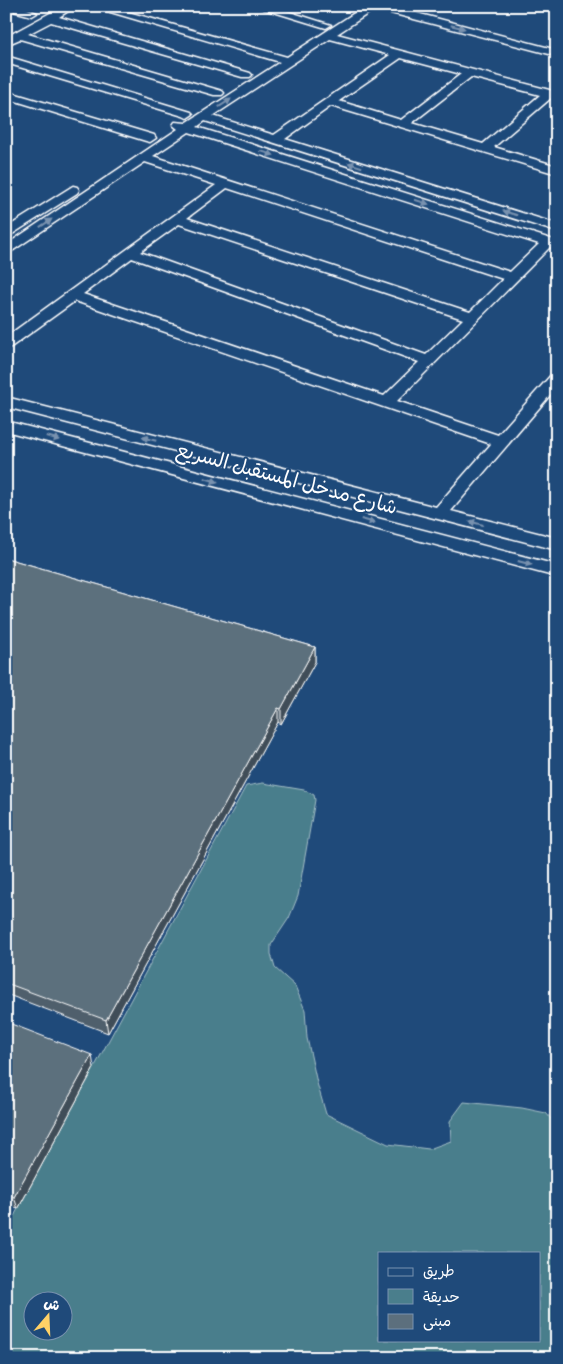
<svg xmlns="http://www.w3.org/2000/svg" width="563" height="1364" viewBox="0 0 563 1364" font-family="Caveat,'Playpen Sans Arabic',sans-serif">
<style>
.green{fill:#4a7e8c;stroke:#a4bec6;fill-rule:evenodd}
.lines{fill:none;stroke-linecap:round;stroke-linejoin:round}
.street-casing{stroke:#fff;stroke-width:3}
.street{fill:#1f4a7a;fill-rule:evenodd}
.wall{fill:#4f5f6c;stroke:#fff}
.shaded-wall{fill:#404e58;stroke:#fff}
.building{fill:#5c6f7d;stroke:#fff}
.oneway{fill:#7992af}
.labels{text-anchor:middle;stroke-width:4;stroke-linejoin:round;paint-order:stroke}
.street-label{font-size:20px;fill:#fff;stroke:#1f4a7a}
</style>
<rect width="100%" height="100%" fill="#1f4a7a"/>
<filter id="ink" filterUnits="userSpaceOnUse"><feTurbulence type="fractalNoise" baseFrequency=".02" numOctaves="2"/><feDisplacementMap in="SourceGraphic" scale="10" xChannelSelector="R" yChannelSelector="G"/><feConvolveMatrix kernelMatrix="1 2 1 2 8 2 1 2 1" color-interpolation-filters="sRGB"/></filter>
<g filter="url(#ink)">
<path class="green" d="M263,783l41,7 10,5 1,5 -17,96 -9,22 -18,27v9l4,14 20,18 10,24 2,28 10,45 9,31 62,30 41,5 22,-8 -1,-20 14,-19 58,6 24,5 11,13 -2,232h-549v-127l240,-445zM379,1253h160v87h-160zM32,1302h30v30h-30z"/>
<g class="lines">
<defs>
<g id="street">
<polygon points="6,6 21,6 37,13 32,16 6,9"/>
<polygon points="63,6 76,6 59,17 250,73 252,75 250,77 242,77 51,22 28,34 222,91 224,93 222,95 214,95 20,39 6,45 6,37"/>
<path d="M90,6h17l180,51 78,-51h25l167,44v6l-182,-47 -38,25 220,58v7l-6,-1 -57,49 63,19v8l-226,-68 -46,33 272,85v8l-352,-111 -8,6 360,114v8l-7,-2 -153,154 101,34 54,-61 5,-1v14l-106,124 106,27v12l-551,-143v-10l430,110 55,-63 -416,-143 -64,46 -5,1v-11l210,-152 -71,-23 -139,93v-10l172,-116 -5,-4 2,-3 11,1 94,-61zM330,39l60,16 -116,80 -61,-19zM401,58l60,16 -60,46 -62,-19zM471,77l69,18 -57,49 -71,-21zM189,132l350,112 -29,28 -357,-116zM227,188l276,91 -33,33 -283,-94zM179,224l284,95 -37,36 -286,-103zM132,258l287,104 -35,34 -301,-102z"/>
<polygon points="254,6 271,6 331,25 326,28"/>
<polygon points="6,56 191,112 193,114 187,118 183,116 6,63"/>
<polygon points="6,91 154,135 156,138 150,142 146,141 6,98"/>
<polygon points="73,186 77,187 79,190 77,193 6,238 6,228"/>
<polygon points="6,421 557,565 557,577 6,431"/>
</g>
</defs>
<use href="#street" class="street-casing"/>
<use href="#street" class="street"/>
</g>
<g class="wall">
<polygon points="6,558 315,647 315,662 281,724 278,722 108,1033 6,994"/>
<polygon points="6,1022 94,1068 18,1209 6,1204"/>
</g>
<g class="shaded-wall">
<polygon points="315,647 315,662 281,724 281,709"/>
<polygon points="278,708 278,722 108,1033 106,1020"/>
<polygon points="92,1055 94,1068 18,1209 14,1197"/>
</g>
<g class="building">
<polygon points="6,558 315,647 281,709 278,708 106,1020 6,983"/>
<polygon points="6,1022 92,1055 14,1197 6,1194"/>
</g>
<defs><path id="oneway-solid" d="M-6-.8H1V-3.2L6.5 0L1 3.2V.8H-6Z" transform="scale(1.25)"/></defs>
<g class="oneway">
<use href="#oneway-solid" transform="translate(458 27) rotate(14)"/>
<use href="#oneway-solid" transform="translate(225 103) rotate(-33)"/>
<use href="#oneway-solid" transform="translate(267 153) rotate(18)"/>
<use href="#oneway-solid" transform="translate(355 165) rotate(-163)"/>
<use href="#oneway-solid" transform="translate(422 202) rotate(18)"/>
<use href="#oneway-solid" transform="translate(510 213) rotate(-163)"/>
<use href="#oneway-solid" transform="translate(46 223) rotate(-34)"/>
<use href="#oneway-solid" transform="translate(53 438) rotate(15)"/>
<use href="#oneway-solid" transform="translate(149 439) rotate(-166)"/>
<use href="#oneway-solid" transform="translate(211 480) rotate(15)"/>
<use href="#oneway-solid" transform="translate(368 521) rotate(15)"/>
<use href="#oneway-solid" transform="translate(476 523) rotate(-165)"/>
<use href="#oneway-solid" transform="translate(525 563) rotate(15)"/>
</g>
</g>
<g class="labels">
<g class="street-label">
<text transform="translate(287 478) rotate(15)" y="7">شارع مدخل المستقبل السريع</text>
</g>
</g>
<rect width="563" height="1364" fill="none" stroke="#1f4a7a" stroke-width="25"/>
<rect x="12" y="12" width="538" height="1339" fill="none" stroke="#fff" stroke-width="2" filter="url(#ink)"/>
<rect x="378" y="1252" width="162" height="90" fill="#1f4a7a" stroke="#7992af"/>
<rect x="388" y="1268" width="25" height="8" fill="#1f4a7a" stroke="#7992af"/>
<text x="423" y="1276" font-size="15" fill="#ffffff">طريق</text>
<rect x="388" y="1289" width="25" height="15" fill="#4a7e8c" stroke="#7992af"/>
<text x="423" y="1302" font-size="15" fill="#ffffff">حديقة</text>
<rect x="388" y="1314" width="25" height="15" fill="#5c6f7d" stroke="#7992af"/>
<text x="423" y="1326" font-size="15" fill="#ffffff">مبنى</text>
<g transform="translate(48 1316) rotate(19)"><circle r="24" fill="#1f4a7a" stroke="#7992af"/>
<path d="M0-4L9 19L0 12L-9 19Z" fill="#ffd166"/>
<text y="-8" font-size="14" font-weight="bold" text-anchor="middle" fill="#ffffff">ش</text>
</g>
</svg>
